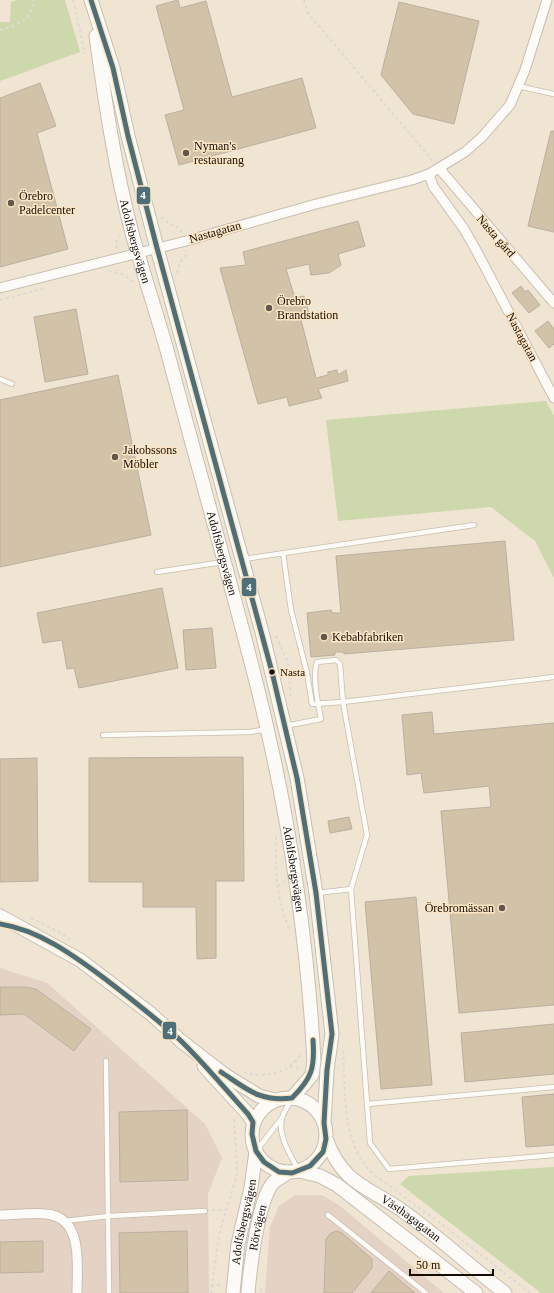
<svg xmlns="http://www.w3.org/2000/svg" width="554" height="1293" viewBox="0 0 554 1293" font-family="Georgia,serif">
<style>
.commercial{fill:#e4d2c4}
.green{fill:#cdd8ac}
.building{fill:#d2c2a8;stroke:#b9b0a2}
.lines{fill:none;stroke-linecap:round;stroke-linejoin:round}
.lane-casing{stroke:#c8beb0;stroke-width:6}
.street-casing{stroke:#c8beb0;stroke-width:11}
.secondary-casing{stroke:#c8beb0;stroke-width:15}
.path{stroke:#dddad5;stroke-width:2;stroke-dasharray:3 3;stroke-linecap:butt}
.lane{stroke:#fdfbf8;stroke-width:4.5}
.street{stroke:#fdfbf8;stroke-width:9}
.secondary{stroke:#fdfbf8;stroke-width:13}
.bus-1-casing{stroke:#fde6c5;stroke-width:8}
.bus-1{stroke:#4f6f78;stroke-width:5}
.poi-dot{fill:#61584b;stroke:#fde6c5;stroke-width:1.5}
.bus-dot{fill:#140c03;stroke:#fde6c5;stroke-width:1.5}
.labels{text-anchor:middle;stroke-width:3;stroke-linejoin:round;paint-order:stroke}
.bus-label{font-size:11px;fill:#140c03;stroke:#fde6c5;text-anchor:start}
.poi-label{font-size:12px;fill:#140c03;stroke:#fde6c5;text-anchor:start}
.street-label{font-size:12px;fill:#140c03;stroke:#fde6c5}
.line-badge{stroke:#fde6c5;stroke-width:1.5}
.badge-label{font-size:11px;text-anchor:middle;font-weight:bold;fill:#fff}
</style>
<rect width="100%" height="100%" fill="#f0e4d2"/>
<g class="commercial">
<polygon points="0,968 47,983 205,1124 222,1158 208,1194 209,1293 0,1293"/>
<polygon points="295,1195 322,1195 340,1206 444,1293 265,1293 270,1227 279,1206"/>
</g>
<g class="green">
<polygon points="17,0 65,0 80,52 0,81 0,22 10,22 11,2"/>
<polygon points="546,401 554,416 554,578 535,541 491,507 338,521 326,420"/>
<polygon points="554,1167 554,1293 541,1293 400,1184 409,1176"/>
</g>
<g class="building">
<polygon points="178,0 180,8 206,1 232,97 302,78 316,128 179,165 165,115 184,110 156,6"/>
<polygon points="399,2 479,21 454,124 413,114 381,75"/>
<polygon points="40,83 56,126 37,133 68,249 0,267 0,98"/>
<polygon points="551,131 554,131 554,232 528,226"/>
<polygon points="358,221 365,246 338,254 341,265 329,273 311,275 309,264 286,269 295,298 304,296 310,317 301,320 316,378 328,375 328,372 337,370 338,375 346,370 348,381 318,389 322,398 289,406 287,397 258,404 220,268 246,265 243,252"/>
<polygon points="521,286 525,292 528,290 540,305 529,313 512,293"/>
<polygon points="76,309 88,374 45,382 34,317"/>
<polygon points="548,321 554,329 554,344 549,348 535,331"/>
<polygon points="118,375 151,535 0,567 0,400"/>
<polygon points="505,541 514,640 344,654 344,652 335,652 335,655 311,657 307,613 331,610 332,613 341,613 336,556"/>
<polygon points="162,588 178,668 79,688 74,668 67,669 62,640 43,643 37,613"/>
<polygon points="212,628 216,668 186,670 183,630"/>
<polygon points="432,712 434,734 554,723 554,1005 459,1013 441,811 491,807 489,786 424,793 421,773 407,775 402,715"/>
<polygon points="243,757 244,881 216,881 216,958 197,959 196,907 143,907 143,882 89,882 89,758"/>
<polygon points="37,758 38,881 0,882 0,759"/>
<polygon points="349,817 352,829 330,833 328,821"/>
<polygon points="416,897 432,1085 381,1089 365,902"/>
<polygon points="0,987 25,987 36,989 91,1029 74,1051 24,1014 0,1015"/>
<polygon points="554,1024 554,1074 465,1082 461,1033"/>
<polygon points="554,1094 554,1145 526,1147 522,1097"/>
<polygon points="187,1110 188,1180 120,1182 119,1112"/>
<polygon points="187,1231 188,1293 120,1293 119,1233"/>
<polygon points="337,1231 342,1233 372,1259 372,1268 352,1293 324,1293 326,1239 331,1233"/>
<polygon points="43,1241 43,1272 0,1273 0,1242"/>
<polygon points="389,1271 415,1293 371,1293"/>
</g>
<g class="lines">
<defs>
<g id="lane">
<polyline points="518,86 554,94"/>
<polyline points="0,379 12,384"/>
<path d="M283,553l8,57 16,63 5,31 31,-2 -3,-38 -4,-4 -19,2c-5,17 1,40 4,57l-36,7"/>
<polyline points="244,559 474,525"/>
<polyline points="157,572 223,562"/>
<polyline points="103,735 250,732 267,729"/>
<polyline points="351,889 367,835 343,702 554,677"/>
<polyline points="317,893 351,889 370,1143 389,1169 554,1155"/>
<polyline points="106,1061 109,1293"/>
<path d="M292,1098c-3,7 -8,13 -10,20 -5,17 9,38 17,53"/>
<polyline points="367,1104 554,1087"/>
<polyline points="257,1150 281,1119"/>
<polyline points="328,1215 426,1293"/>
<polyline points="65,1221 109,1216 205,1211"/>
</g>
<g id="street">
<polyline points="439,168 554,303"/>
<polyline points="429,174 433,186 464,229 476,250 554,398"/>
<polyline points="0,288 186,241 316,204 412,180 429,174 465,152 482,137 510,105 525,70 547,0"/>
<path d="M0,1215c15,0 31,-3 46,-1 38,3 31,52 31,79"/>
</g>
<g id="secondary">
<polyline points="91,0 113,68 128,136 157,248 262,632 297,778 316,893 332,1034 327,1070 324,1123"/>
<path id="s1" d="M96,36c9,65 19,133 36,197 11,40 25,81 36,121 28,106 58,211 85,316 33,128 54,259 61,391l-2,14 -20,23"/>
<polyline points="0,916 80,960 151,1014 181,1041 225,1075 259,1096 275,1100"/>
<polyline points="204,1066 248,1114 253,1122"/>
<circle cx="289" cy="1135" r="37"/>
<path id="s2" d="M326,1139c18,47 42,47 78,73 35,25 67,55 101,81"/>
<polyline points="299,1171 320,1176 337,1185 476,1293"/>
<path id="s3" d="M233,1293l5,-49 13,-56 5,-37"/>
<path id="s4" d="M248,1293c2,-25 10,-90 24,-109 3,-4 11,-8 15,-11"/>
</g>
</defs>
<use href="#lane" class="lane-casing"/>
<use href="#street" class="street-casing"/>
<use href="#secondary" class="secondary-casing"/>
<g class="path">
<polyline points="73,0 85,54"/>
<polyline points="304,0 307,12 433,161"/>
<path d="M0,30c17,-4 33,-11 33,-30"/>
<polyline points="161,217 171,225 180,228 182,233"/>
<polyline points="117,248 115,244 120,236"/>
<polyline points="109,271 123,274 134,282"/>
<polyline points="177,273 180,262 187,254 186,251"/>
<polyline points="0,300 45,288"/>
<polyline points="276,636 288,663 291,699"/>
<path d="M276,837c-1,32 0,64 14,93"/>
<polyline points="278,886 285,881"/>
<polyline points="31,918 61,933 72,941"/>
<path d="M343,1051c3,41 -2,91 29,122l72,53 86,67"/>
<polyline points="290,1067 301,1068"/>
<path d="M244,1072c21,7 47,1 57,-19"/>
<polyline points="212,1210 225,1210"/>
<polyline points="211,1285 222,1285"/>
<polyline points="260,1289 268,1292"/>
<polyline points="211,1293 219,1235 236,1178 237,1168 234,1117"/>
</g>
<use href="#lane" class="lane"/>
<use href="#street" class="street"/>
<use href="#secondary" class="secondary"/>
<defs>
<g id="bus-1">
<path d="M0,924c39,6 73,31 104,54 26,20 52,40 76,62 24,23 45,49 68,74l5,8 -1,12 4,17 8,11 15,10 13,1 18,-7 13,-14 3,-13 -2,-16 3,-53 5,-36 -16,-141 -19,-115 -25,-106 -115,-424 -29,-112 -15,-68 -22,-68"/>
<path d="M221,1072c26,17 38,30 71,26 20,-20 23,-30 21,-58"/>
</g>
</defs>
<use href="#bus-1" class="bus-1-casing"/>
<use href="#bus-1" class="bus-1"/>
</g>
<g class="poi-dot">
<circle cx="186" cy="153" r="4"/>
<circle cx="11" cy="203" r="4"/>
<circle cx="269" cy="308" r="4"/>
<circle cx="115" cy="457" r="4"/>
<circle cx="324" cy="637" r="4"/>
<circle cx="502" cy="908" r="4"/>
</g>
<circle class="bus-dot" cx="272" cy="672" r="3.5"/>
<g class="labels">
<g class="bus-label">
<text x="280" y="676">Nasta</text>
</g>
<g class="poi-label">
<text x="194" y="150">Nyman's<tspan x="194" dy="14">restaurang</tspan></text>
<text x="19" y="200">Örebro<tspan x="19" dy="14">Padelcenter</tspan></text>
<text x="277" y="305">Örebro<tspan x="277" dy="14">Brandstation</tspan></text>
<text x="123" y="454">Jakobssons<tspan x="123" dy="14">Möbler</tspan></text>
<text x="332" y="641">Kebabfabriken</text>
<text x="494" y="912" text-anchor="end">Örebromässan</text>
</g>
<g class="street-label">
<text transform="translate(215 232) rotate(-16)" y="4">Nastagatan</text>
<text transform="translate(496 236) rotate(49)" y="4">Nasta gård</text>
<text dy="4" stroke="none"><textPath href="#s1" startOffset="209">Adolfsbergsvägen</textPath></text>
<text transform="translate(522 337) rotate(62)" y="4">Nastagatan</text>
<text dy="4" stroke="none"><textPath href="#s1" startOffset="533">Adolfsbergsvägen</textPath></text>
<text dy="4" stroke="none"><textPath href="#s1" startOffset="857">Adolfsbergsvägen</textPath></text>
<text dy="4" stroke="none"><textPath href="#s2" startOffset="119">Västhagagatan</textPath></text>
<text dy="4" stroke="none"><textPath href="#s3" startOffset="72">Adolfsbergsvägen</textPath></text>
<text dy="4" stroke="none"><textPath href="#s4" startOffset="66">Rörvägen</textPath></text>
</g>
</g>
<g class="line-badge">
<rect x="136" y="186" width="15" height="19" rx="4" fill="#4f6f78"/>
<rect x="241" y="577" width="16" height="20" rx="4" fill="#4f6f78"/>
<rect x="162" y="1021" width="15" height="19" rx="4" fill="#4f6f78"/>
</g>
<g class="badge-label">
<text x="143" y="199">4</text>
<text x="249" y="591">4</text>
<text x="170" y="1035">4</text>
</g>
<path d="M410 1269v6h83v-6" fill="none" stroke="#140c03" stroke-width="2"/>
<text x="416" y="1269" font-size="12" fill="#140c03" stroke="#fde6c5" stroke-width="3" paint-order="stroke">50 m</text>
</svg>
